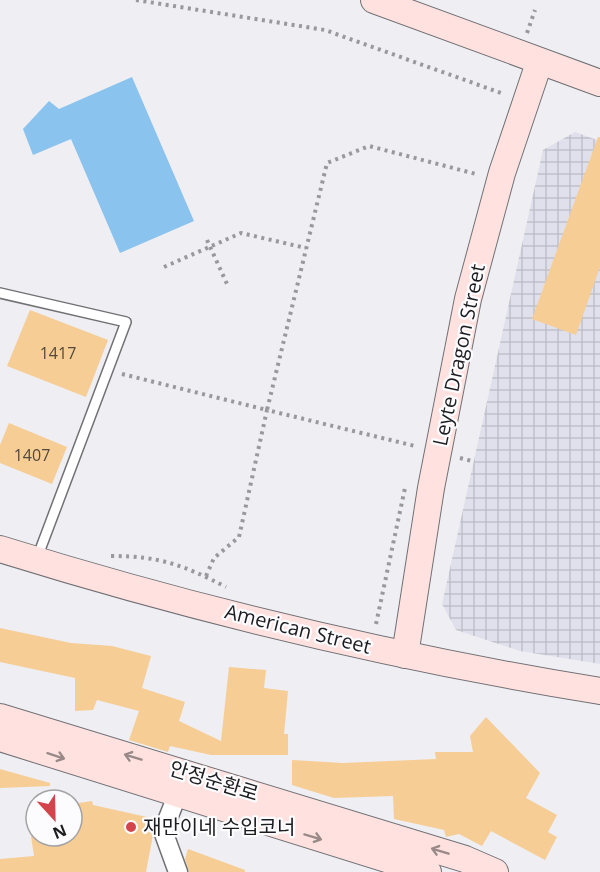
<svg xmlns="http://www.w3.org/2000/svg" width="600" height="872" viewBox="0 0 600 872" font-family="'Open Sans','Noto Sans KR',sans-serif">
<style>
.industrial{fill:url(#industrial-grid)}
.water{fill:#89c3ee}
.building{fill:#f6cd95}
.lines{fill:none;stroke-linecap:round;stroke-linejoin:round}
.lane-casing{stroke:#717175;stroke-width:12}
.street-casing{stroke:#717175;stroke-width:21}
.secondary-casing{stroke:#717175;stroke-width:28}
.path{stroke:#99989c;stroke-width:4;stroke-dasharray:3 4.5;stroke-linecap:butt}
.lane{stroke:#fff;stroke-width:9}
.street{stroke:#fff;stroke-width:18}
.secondary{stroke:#ffe2df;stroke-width:26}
.oneway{stroke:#998989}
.poi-dot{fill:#d4444c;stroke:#fcfcff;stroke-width:2}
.labels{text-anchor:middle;stroke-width:4.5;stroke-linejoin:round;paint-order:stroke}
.number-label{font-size:16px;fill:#53493c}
.street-label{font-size:20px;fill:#1d1d1f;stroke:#fcfcff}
.poi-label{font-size:20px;fill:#1d1d1f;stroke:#fcfcff;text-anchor:start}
</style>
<defs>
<pattern id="industrial-grid" width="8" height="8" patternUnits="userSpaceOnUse" patternTransform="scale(1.5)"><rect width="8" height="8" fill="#e0e0ec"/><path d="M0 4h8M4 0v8" fill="none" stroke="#c0c0ca"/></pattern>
</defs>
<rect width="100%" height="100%" fill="#efeef3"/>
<polygon class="industrial" points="575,132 600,141 600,664 520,651 456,630 442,604 543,150"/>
<polygon class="water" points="132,77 194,221 120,253 71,139 33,155 23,129 49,101 59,109"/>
<g class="building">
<polygon points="598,137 600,137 600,267 576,335 532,319"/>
<polygon points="30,310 108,340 86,397 7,366"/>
<polygon points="9,423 67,447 52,484 0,463 0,445"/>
<polygon points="0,628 71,643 112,646 151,656 142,688 185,702 179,721 221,741 229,667 266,670 264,688 288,691 284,734 288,734 288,755 211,755 170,746 168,752 129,740 139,711 97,700 93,710 75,711 75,678 0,662"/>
<polygon points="486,717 540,773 526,798 557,815 548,832 557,837 545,860 491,831 482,846 459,834 446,837 444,830 394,819 393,796 334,798 292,785 292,760 343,763 436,759 435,752 473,752 470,736"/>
<polygon points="0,769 50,783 50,786 0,788"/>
<polygon points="92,801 93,805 156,819 146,872 0,872 0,859 34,856 31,836 72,836 72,804"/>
<polygon points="188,849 245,870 245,872 189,872 185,859"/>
</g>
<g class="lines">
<defs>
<polyline id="lane" points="0,293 126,322 37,558"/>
<polyline id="street" points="178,872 163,831 182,783"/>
<g id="secondary">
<polyline points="374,0 600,83"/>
<path d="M0,549c196,61 397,109 600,142"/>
<polyline points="405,655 431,488 468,299 502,173 539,63"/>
<polyline points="0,717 465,859 495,872"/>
<polyline points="0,738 428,872"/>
</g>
</defs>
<use href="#lane" class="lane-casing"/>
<use href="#street" class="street-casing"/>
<use href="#secondary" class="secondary-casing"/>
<g class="path">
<polyline points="136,0 325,30 504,94"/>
<polyline points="527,33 535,10"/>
<polyline points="207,240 227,284"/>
<polyline points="164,267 241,233 306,248"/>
<polyline points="122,374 267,410 327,163 369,146 476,174"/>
<polyline points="460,458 472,461"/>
<path d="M111,556c49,0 72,9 115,31"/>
<polyline points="206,576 214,558 239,537 267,410 415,446"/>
<polyline points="376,624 405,488"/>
</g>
<use href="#lane" class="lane"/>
<use href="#street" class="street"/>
<use href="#secondary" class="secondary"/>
</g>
<defs><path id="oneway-shaft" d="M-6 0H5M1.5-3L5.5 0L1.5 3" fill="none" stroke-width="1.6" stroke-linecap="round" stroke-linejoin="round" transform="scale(1.5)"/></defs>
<g class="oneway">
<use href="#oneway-shaft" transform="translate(56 756) rotate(18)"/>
<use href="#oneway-shaft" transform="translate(133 757) rotate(-163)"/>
<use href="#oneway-shaft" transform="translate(313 837) rotate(17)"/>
<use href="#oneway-shaft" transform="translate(440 851) rotate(-163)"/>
</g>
<circle class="poi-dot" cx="131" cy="827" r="6"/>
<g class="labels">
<g class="number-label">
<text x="58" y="359">1417</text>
<text x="32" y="461">1407</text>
</g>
<g class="street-label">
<text transform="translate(459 355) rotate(-78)" y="7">Leyte Dragon Street</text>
<text transform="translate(298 629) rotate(14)" y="7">American Street</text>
<text transform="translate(214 781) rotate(17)" y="7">안정순환로</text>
</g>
<g class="poi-label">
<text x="143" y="834">재만이네 수입코너</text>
</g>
</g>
<g transform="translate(54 818) rotate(158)"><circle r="28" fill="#fcfcff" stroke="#a3a3a5" stroke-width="1.5"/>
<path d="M0-4.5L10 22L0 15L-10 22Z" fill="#d4444c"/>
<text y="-9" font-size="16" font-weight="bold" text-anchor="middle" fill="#1d1d1f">N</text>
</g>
</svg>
